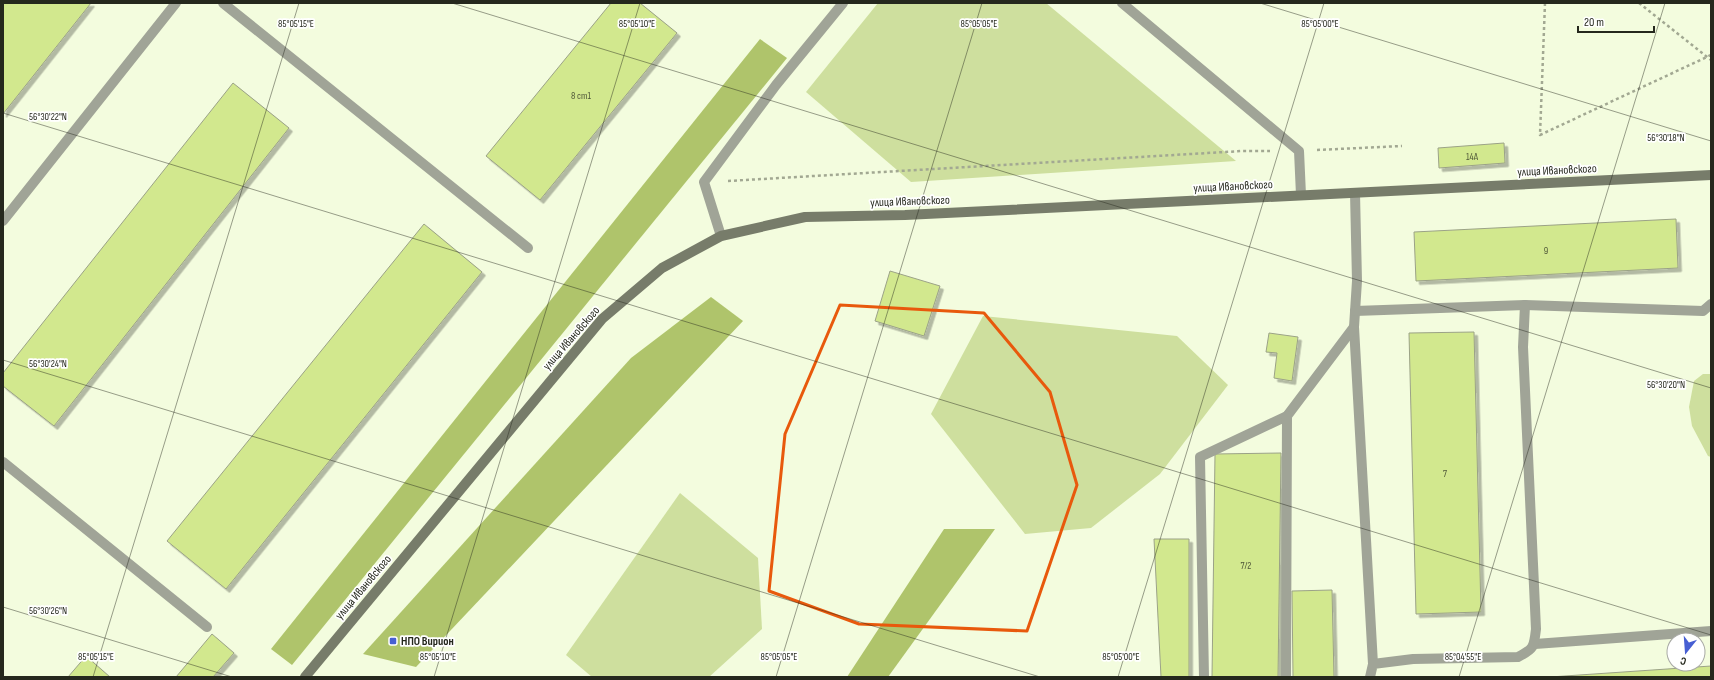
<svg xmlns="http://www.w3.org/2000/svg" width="1714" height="680" viewBox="0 0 1714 680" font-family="'Sofia Sans Condensed',sans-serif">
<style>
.green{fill:#cedf9e}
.forest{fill:#afc46b}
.building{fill:#d2e88e;stroke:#9ba287;filter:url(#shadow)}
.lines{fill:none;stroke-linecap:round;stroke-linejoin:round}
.path{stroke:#a2a892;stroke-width:2.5;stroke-dasharray:3 3;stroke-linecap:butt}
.lane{stroke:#a0a497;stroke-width:10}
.street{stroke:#a0a497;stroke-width:10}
.secondary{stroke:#777c6a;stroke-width:10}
.marked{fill:none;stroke:#e8590c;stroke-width:3;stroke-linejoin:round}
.ticks{fill:none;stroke:#25281d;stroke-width:1;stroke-opacity:0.45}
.poi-dot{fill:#475fd3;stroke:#fff;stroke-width:1.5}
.labels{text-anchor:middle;stroke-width:3.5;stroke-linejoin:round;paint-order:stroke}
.number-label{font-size:10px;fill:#505839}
.street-label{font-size:12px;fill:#25281d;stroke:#fff}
.poi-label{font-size:12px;font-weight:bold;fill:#25281d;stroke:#fff;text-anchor:start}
.ticks-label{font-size:10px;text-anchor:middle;fill:#25281d;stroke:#fff;stroke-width:3.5;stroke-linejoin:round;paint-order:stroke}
</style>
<defs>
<filter id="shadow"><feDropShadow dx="3.5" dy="3.5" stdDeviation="0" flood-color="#0004"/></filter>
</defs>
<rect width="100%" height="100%" fill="#f3fcde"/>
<g class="green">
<polygon points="878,3 1046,3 1236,161 911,182 806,92"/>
<polygon points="983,316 1177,336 1228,385 1160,474 1091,528 1025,534 931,414"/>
<polygon points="1703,374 1711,374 1711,457 1708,456 1692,426 1689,407 1694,381"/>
<polygon points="680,493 758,558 762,629 709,677 592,677 566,655"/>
</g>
<g class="forest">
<polygon points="760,39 787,58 292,665 271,649"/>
<polygon points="711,297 743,321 416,667 363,654 631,358"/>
<polygon points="944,529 995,529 888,677 847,677"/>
</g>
<g class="building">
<polygon points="3,3 91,3 3,114"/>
<polygon points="611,3 640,3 677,33 540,200 486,156"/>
<polygon points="233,83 289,128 54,426 3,386 3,373"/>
<polygon points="1504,143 1505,163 1439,168 1438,148"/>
<polygon points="1676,219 1678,268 1416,281 1414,232"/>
<polygon points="424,224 482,272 226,589 167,541"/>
<polygon points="890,271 940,286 924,336 875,321"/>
<polygon points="1474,332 1481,612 1416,614 1409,333"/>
<polygon points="1269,333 1298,337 1292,381 1274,378 1277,353 1266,352"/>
<polygon points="1281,453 1278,677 1212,677 1215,454"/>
<polygon points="1154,539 1189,539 1189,677 1161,677"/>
<polygon points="1332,590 1334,677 1293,677 1292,591"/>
<polygon points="212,634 234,653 213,677 176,677"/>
<polygon points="86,656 110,677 68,677"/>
<polygon points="1711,666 1711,677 1550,677"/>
</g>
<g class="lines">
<g class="path">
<polyline points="1545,3 1540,135 1711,55"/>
<polyline points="1639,3 1711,60"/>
<polyline points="1317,150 1402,146"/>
<polyline points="728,181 1242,151 1270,151"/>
</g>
<g class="lane">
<polyline points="223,3 528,248"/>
<polyline points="1355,193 1357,281 1354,327 1373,664"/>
<polyline points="3,221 176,3"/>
<polyline points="721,236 704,182 776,85 843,3"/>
<polyline points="1355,311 1525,305 1703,311 1711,304"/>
<polyline points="3,462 207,627"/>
<polyline points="1535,644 1711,631"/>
<polyline points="1204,677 1200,457 1287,416 1354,327"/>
<polyline points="1286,677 1287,416"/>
<path d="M1370,677l3,-13 40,-5 105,-2c16,-8 16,-10 18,-28l-13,-282 2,-42"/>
</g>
<polyline class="street" points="1122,3 1299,151 1301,195"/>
<polyline class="secondary" points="305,677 602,319 662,268 721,236 805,217 905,215 1711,175"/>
</g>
<path class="marked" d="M840,305l144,8 66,79 27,93 -50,146 -168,-7 -90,-33 16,-157z"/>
<path class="ticks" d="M452,3l1259,385M1260,3l451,138M3,113l1708,522M3,360l1037,317M3,607l229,70M93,677l206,-674M434,677l206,-674M776,677l206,-674M1118,677l206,-674M1459,677l206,-674"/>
<rect class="poi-dot" x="389" y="637" width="8" height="8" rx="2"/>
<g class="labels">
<g class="number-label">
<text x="581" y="99">8 ст1</text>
<text x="1472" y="160">14А</text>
<text x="1546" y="254">9</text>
<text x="1445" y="477">7</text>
<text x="1246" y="569">7/2</text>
</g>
<g class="street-label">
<text transform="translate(1557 170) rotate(-3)" y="4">улица Ивановского</text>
<text transform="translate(1233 186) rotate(-3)" y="4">улица Ивановского</text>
<text transform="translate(910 201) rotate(-2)" y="4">улица Ивановского</text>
<text transform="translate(571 338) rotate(-49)" y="4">улица Ивановского</text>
<text transform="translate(363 587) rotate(-50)" y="4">улица Ивановского</text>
</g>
<g class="poi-label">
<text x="401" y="645">НПО Вирион</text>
</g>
</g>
<g class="ticks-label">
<text x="296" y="27">85°05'15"E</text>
<text x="637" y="27">85°05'10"E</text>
<text x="979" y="27">85°05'05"E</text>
<text x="1320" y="27">85°05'00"E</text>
<text x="48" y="120">56°30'22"N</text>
<text x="1666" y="141">56°30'18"N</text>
<text x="48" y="367">56°30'24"N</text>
<text x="1666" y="388">56°30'20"N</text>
<text x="48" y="614">56°30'26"N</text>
<text x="96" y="660">85°05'15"E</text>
<text x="438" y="660">85°05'10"E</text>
<text x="779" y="660">85°05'05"E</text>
<text x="1121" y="660">85°05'00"E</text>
<text x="1463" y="660">85°04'55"E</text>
</g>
<rect width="1714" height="680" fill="none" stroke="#25281d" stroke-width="8"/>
<g transform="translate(1686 652) rotate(197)"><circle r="19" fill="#ffffff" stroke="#a8a9a5"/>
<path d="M0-3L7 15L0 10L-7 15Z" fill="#475fd3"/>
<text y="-6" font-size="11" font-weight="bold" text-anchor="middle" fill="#25281d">С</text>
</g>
<path d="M1578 26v6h76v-6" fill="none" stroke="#25281d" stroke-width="2"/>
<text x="1584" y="26" font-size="12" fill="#25281d" stroke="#ffffff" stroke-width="3" paint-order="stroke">20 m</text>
</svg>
